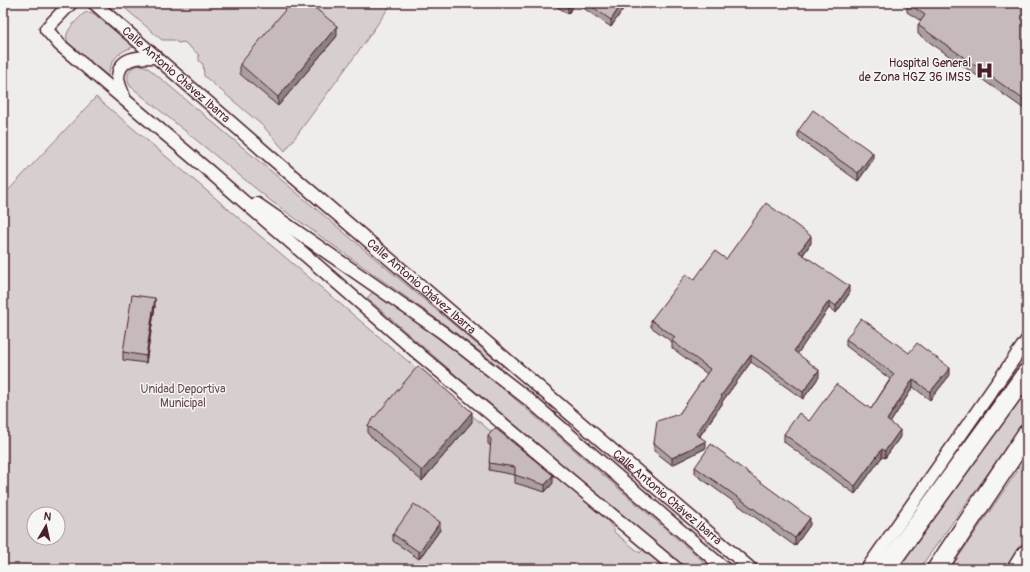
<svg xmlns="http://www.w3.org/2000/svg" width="1030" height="572" viewBox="0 0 1030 572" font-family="Pangolin,sans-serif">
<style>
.green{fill:#d7cfce;stroke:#90777c;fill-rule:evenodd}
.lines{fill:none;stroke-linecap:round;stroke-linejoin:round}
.street-casing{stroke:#4a1f2b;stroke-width:15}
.primary-casing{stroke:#4a1f2b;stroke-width:22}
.highway-casing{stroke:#4a1f2b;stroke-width:25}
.street{stroke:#f6f6f2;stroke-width:12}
.primary{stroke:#f6f6f2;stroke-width:19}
.highway{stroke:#f6f6f2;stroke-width:22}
.wall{fill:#aaa0a1;stroke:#4a1f2b}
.shaded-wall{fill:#8b8283;stroke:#4a1f2b}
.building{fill:#c6babb;stroke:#4a1f2b}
.labels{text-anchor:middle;stroke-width:3;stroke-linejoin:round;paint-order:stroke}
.poi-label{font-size:12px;fill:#4a1f2b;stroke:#f6f6f2;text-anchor:end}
.street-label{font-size:12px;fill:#4a1f2b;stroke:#f6f6f2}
.park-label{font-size:12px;fill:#6d4b54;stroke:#f6f6f2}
</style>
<rect width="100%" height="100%" fill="#efedea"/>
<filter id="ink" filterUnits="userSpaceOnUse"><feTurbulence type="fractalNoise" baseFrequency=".025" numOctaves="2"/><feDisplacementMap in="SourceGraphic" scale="8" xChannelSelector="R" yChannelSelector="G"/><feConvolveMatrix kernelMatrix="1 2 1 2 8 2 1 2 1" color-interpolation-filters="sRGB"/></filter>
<g filter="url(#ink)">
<g class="green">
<polygon points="119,3 392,3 363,45 285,151 263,126 204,76 203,64 199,61 199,55 184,42 178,43 174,40 162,40"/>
<path d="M87,12l6,1 41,34c-16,4 -23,13 -26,29l-40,-33c-6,-11 8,-21 15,-29z"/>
<path d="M141,65l6,2 356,299 -2,2 -53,-41 -177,-126 -141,-115c-6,-11 0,-20 11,-21z"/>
<path d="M96,97l399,338 52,42h9l41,31 17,21v3l26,21 3,-4 13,3 14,17h-667v-373zM34,514h24v24h-24z"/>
<polygon points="375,290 493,380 712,569 686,569 458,377 367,298"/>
<polygon points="1027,384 1027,419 919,569 876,569 937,482"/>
<polygon points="1027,457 1027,548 1012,569 950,569"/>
</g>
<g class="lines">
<defs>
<g id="street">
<polyline points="71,3 46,29 60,45 210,172 420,355 677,569"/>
<path id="s1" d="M94,3l180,157 477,409"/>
<path d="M124,97c-2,-5 -5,-12 -6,-18 0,-23 22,-22 38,-22"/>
<polyline points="257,204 442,332 528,399 725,569"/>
<polyline points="867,569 1027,340"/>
</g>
<g id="primary">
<polyline points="885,569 1027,373"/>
<polyline points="937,569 1027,434"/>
</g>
<polyline id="highway" points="1019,569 1027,556"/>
</defs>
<use href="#street" class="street-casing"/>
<use href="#primary" class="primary-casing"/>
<use href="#highway" class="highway-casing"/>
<use href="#street" class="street"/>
<use href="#primary" class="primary"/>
<use href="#highway" class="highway"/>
</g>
<g class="wall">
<polygon points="552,3 575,3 568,14"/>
<polygon points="576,3 627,3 611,27"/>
<polygon points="907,3 1027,3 1027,111 918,34 918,25 921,21 907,12"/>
<polygon points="337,36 278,106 240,74 240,64"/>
<polygon points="798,131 873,160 858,181 798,138"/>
<polygon points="811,243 803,255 849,294 836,313 829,308 797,354 819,377 803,399 751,362 722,402 722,404 700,436 706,448 672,465 654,451 654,443 679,414 707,374 672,348 672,342 651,327 651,320 694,280 726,259"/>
<polygon points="155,306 146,363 123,360 123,352"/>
<polygon points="846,339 909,353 950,375 930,400 913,387 890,423 900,437 885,458 882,457 855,494 784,442 784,434 809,421 871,409 890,379 846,346"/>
<polygon points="472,422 422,481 368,434 368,425"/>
<polygon points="488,436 553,483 545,492 515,483 515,475 489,470 491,446 488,444"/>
<polygon points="726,457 810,525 795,546 695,474 695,467"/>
<polygon points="440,530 419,559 393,541 393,534"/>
</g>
<g class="shaded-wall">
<polygon points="570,3 575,3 568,14 568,7"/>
<polygon points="622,3 627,3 611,27 611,20"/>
<polygon points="337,26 337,36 278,106 278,97"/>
<polygon points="873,153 873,160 858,181 858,173"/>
<polygon points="811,236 811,243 799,260 799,252"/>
<polygon points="849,286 849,294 836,313 836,306"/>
<polygon points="155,298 155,306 146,363 146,356"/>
<polygon points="829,301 829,308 794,359 794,351"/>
<polygon points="751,355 751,362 722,402 722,404 696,441 696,434 721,396"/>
<polygon points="950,368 950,375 930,400 930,392"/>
<polygon points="819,370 819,377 803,399 803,392"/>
<polygon points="913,379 913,387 887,428 887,420"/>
<polygon points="472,412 472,422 422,481 422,471"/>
<polygon points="900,430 900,437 885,458 885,451"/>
<polygon points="706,441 706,448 672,465 672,458"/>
<polygon points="882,449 882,457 855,494 855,486"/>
<polygon points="553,475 553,483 545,492 545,485"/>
<polygon points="810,518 810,525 795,546 795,538"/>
<polygon points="440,522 440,530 419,559 419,552"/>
</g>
<g class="building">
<polygon points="291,3 309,3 337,26 278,97 240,64"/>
<polygon points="562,3 570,3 568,7"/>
<polygon points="587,3 622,3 611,20"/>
<polygon points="908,3 1027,3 1027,102 918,25 925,15"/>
<polygon points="813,110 873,153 858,173 798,131"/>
<polygon points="766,203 811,236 799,252 849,286 836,306 829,301 794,351 819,370 803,392 751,355 721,396 722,397 696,434 706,441 672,458 654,443 657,421 679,414 710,369 672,341 675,337 651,320 686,274 694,280 715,251 726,259"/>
<polygon points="132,295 155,298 146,356 123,352"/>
<polygon points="861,318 909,353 917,343 950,368 930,392 913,379 887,420 900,430 885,451 882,449 855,486 784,434 799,413 809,421 836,384 871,409 894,374 846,339"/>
<polygon points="418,366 472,412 422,471 368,425"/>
<polygon points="495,428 553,475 545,485 515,475 515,467 489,463 491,439 488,436"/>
<polygon points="711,444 726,455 725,456 810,518 795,538 695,467"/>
<polygon points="414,504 440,522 419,552 393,534"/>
</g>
</g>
<defs>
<symbol id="hospital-bare" viewBox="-9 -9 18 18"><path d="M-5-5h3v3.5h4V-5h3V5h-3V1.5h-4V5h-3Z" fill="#4a1f2b" stroke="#f6f6f2" stroke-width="2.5" paint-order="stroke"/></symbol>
</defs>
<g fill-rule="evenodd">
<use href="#hospital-bare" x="972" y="58" width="25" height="25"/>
</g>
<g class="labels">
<g class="poi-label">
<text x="971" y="67">Hospital General<tspan x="971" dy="14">de Zona HGZ 36 IMSS</tspan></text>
</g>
<g class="street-label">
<text dy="4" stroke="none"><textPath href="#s1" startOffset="109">Calle Antonio Chávez Ibarra</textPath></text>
<text dy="4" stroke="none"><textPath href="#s1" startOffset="433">Calle Antonio Chávez Ibarra</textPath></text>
<text dy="4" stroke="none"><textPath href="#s1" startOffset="757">Calle Antonio Chávez Ibarra</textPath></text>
</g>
<g class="park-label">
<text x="183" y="393">Unidad Deportiva<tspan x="183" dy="14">Municipal</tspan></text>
</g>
</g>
<rect width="1030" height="572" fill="none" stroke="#f6f6f2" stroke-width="16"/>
<rect x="8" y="8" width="1014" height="556" fill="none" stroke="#4a1f2b" stroke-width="1.5" filter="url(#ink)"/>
<g transform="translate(46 526) rotate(9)"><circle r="19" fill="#f6f6f2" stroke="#b1a0a2"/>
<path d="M0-3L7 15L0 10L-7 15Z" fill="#4a1f2b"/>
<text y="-6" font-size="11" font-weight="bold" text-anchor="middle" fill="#4a1f2b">N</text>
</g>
</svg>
